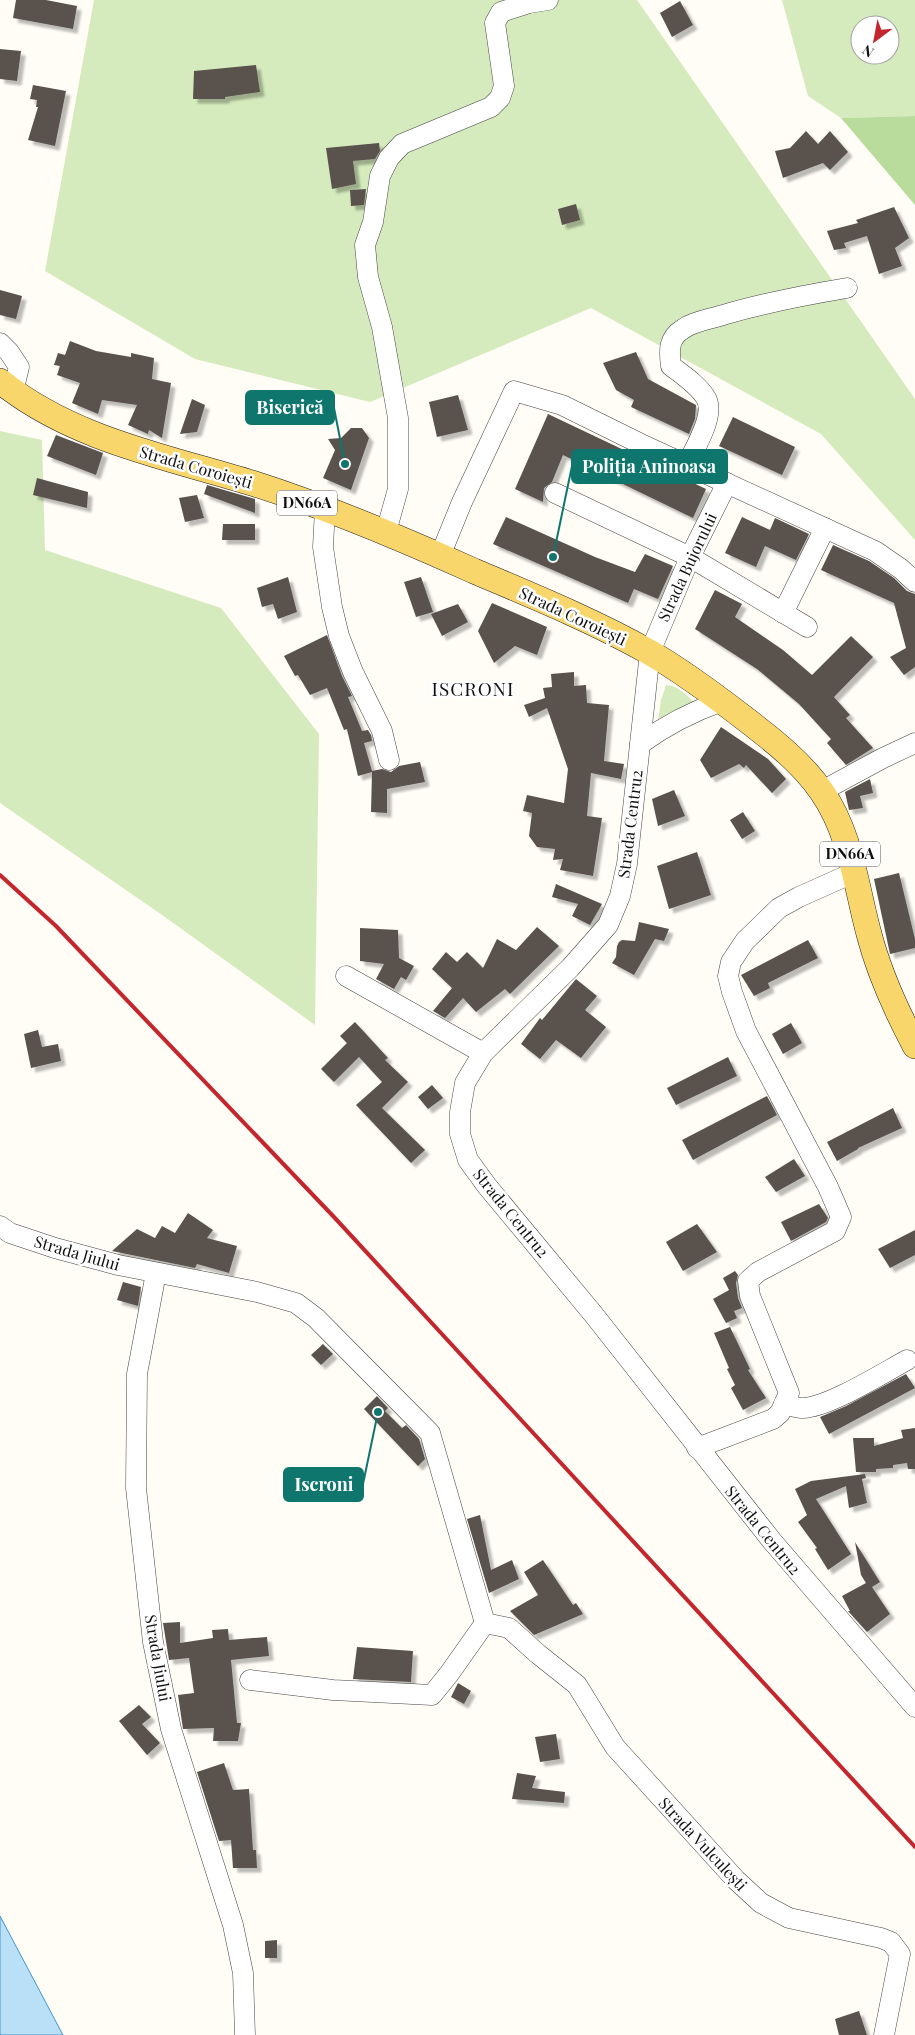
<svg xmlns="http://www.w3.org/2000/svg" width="915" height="2035" viewBox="0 0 915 2035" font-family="'Playfair Display',serif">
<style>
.green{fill:#d5ebbd;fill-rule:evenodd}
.forest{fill:#b9dc9c}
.water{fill:#b9e0f7;stroke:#3f96cf}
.building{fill:#5a524d;filter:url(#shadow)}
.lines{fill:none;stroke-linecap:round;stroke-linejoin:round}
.minor-casing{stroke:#444;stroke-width:21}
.major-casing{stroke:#222;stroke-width:26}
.minor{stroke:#fff;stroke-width:20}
.major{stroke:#f9d66b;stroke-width:25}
.rail{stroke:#c4262e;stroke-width:4}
.labels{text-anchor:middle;stroke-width:5;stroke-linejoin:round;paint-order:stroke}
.shield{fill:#fff;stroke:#585858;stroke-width:1}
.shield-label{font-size:15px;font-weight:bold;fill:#111}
.street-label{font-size:16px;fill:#111;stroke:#fff}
.quarter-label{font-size:19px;letter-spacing:1px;fill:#111;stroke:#fff}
.leader{fill:none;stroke:#0f766e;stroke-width:2}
.callout-dot{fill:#0f766e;stroke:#fff;stroke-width:2}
.callout{fill:#0f766e;stroke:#0f766e;stroke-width:2}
.callout-label{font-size:18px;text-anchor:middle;font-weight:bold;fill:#fff}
</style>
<defs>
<filter id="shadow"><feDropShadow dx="4.5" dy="4.5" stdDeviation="1" flood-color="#0004"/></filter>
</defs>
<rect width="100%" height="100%" fill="#fffdf5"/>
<g class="green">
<polygon points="94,0 637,0 915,399 915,540 821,434 591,308 370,402 195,359 45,271"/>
<path d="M782,0h133v116l-74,2 -33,-22zM860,25h30v30h-30z"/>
<polygon points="0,431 42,440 45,550 221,608 319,734 315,1025 165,917 0,803"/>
<path d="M666,685c11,0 23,11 30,20l-38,17 3,-22z"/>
</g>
<polygon class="forest" points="915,116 915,205 841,118"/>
<polygon class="water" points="0,1916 63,2035 0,2035"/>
<g class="building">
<polygon points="16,0 46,0 77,6 73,29 13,18"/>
<polygon points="680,1 693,25 672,37 660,13"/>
<polygon points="0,49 21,51 17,81 0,79"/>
<polygon points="256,65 260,92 225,97 225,99 193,99 194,71"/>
<polygon points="33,85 66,91 55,146 28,140 38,107 36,107 37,100 30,99"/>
<polygon points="806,131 818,144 830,131 848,152 830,170 823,163 783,178 775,151 790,148"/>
<polygon points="379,143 380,151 375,159 353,161 356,184 332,189 326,148"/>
<polygon points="366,189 364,205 351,206 350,190"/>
<polygon points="576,204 580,220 562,225 558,209"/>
<polygon points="894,207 909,238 895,248 902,266 879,274 867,236 844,243 846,248 834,250 827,231 858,223 856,220"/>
<polygon points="0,290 22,296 16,319 0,315"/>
<polygon points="70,341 96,351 131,357 131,353 154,358 152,379 171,383 162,438 149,430 148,434 128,425 137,405 102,400 98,414 72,403 80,383 57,375 60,366 54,365 58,353 65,355"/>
<polygon points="636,352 648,379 696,405 695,419 689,434 631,407 634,400 616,390 603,363"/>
<polygon points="458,395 468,430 437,437 429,402"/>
<polygon points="192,399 205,405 197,432 180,434"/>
<polygon points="548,414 706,489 693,518 563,455 552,482 544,488 543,502 515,489"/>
<polygon points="733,417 795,447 782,475 719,446"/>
<polygon points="351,428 362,428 369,438 351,490 323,478 335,450 328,439 341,438"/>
<polygon points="56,435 103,453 96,475 47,456"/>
<polygon points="37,478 88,492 87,508 33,495"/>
<polygon points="207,485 255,499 255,513 204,494"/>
<polygon points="197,495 204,518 185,522 179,498"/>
<polygon points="506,517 595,557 635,572 645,554 673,566 658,599 634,589 628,603 493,544"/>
<polygon points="742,517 770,530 775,518 809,534 796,560 765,546 756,567 725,553"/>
<polygon points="223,524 255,524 255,540 222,540"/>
<polygon points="833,545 869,561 894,578 907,591 915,594 915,667 904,675 890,657 906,648 894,603 821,570"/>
<polygon points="288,577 297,612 278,619 273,604 262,607 257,588"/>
<polygon points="421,577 433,612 416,617 404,582"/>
<polygon points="715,590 742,604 735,617 783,650 812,675 851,636 873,657 834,697 850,715 846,718 873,748 846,765 827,743 831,739 799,704 757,669 695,629"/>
<polygon points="492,603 547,627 537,655 515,646 494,663 478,631"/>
<polygon points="458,604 468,622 442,636 431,614"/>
<polygon points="327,635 342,676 352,696 348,697 362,731 368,730 371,735 372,741 364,743 372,771 382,769 391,772 399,766 420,762 425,782 387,789 387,813 371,812 372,772 358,776 347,729 344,730 327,688 310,695 298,675 295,676 284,656"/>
<polygon points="574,672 574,686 586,685 587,703 609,705 604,761 624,764 621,779 591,773 587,816 602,818 593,876 560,870 563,859 553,860 555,849 537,847 529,836 532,813 523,811 527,795 564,803 568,769 547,708 529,717 524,705 545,698 543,688 552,687 551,674"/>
<polygon points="721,727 768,759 786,779 772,793 746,765 744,768 739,764 711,778 700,760"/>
<polygon points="870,779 873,793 860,796 863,808 849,810 845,792"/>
<polygon points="674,790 685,816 658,826 652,799"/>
<polygon points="743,812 755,831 742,839 730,820"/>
<polygon points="697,852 711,895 669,909 657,866"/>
<polygon points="899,873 915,939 915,948 890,954 874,879"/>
<polygon points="556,884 602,904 590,925 572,916 578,904 552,897"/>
<polygon points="639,922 669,929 664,941 655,939 634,975 612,963 616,957 617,946 619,942 622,940 635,941"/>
<polygon points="537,927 559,946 510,994 505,989 476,1012 463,998 445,1018 433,1011 452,988 432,969 446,952 457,962 467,952 483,968 497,939 516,950"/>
<polygon points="360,928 398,930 399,958 414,966 406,980 401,977 394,989 376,979 384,964 360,961"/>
<polygon points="808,940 818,958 768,983 770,988 754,996 741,975"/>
<polygon points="576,979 597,996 585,1010 606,1027 581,1058 556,1040 540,1059 521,1044 540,1018 542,1020"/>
<polygon points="355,1022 388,1058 385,1060 408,1082 382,1108 425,1150 411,1163 356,1105 382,1082 359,1057 334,1082 321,1069 347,1043 340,1036"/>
<polygon points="791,1023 802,1043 783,1054 772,1034"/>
<polygon points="38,1030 42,1047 58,1044 61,1061 31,1068 24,1034"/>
<polygon points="728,1057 737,1076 676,1105 667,1088"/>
<polygon points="432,1085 443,1098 428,1109 418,1097"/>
<polygon points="767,1096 777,1115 693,1160 682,1140"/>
<polygon points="893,1108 902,1128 858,1148 858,1149 837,1161 827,1142"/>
<polygon points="794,1159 805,1176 776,1192 765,1177"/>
<polygon points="819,1204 828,1218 826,1222 791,1241 781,1222"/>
<polygon points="188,1213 213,1230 207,1238 237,1246 229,1273 197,1264 195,1268 112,1251 137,1229 155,1238 162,1226 175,1233"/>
<polygon points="697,1224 717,1252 683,1271 666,1242"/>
<polygon points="915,1230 915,1255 890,1268 878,1249"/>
<polygon points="735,1271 738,1275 736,1283 738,1298 742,1308 734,1311 737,1318 726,1323 713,1299 729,1290 723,1278"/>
<polygon points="123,1282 141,1287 138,1306 117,1300"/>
<polygon points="730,1327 750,1369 748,1370 766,1398 743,1410 731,1388 735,1385 727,1369 729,1368 714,1333"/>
<polygon points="323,1344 333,1354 321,1365 311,1355"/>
<polygon points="906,1374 915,1388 829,1434 820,1417 846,1406"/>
<polygon points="377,1396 388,1408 385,1411 402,1428 406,1425 419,1439 425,1459 418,1466 364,1409"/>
<polygon points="915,1428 915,1469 908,1469 907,1463 893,1465 893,1468 876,1469 876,1472 856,1472 853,1438 874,1438 874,1446 903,1438 901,1430"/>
<polygon points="865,1474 866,1478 862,1479 867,1503 849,1508 846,1486 816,1499 851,1554 828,1570 815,1549 817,1548 798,1522 807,1515 795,1489 811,1481"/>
<polygon points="480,1515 491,1570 512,1560 519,1579 489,1593 467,1519"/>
<polygon points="855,1542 880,1582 872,1587 890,1614 867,1632 848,1611 850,1611 842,1596 866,1583 861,1575"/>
<polygon points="543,1560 573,1605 576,1603 583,1614 534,1635 510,1611 538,1595 524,1572"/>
<polygon points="180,1622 180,1643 213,1638 212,1630 228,1629 229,1640 267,1637 269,1656 231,1660 237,1723 241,1723 238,1741 213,1741 214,1728 183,1729 178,1695 194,1693 189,1658 169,1660 163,1623"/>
<polygon points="357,1647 413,1651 411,1682 353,1679"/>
<polygon points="458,1683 471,1691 464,1704 451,1697"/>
<polygon points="139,1705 151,1717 142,1724 160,1743 147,1755 119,1721"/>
<polygon points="556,1734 560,1759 540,1762 535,1737"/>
<polygon points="224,1763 233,1790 249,1789 253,1850 256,1850 257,1868 233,1868 231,1840 219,1841 197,1772"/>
<polygon points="517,1773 536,1776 532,1788 565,1792 564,1803 512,1799"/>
<polygon points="277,1940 277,1958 265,1958 265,1941"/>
<polygon points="859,2011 867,2035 839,2035 835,2019"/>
</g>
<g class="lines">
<defs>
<g id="minor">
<polyline points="0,343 9,352 19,367 13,392"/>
<path d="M687,465c7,-16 29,-50 19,-67 -8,-13 -23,-23 -35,-32 -2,-15 -3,-28 12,-37 11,-8 28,-10 40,-14 41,-12 82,-20 124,-27"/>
<polyline points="727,483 690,557 650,652 627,864 620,896 608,925 570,968 483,1053 465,1083 460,1112 460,1134 468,1160 487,1186 594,1315 772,1541 915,1707"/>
<polyline points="555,493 690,557 807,627"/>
<polyline points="325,509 323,547 332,607 339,636 353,672 382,731 389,760"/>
<polyline points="386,532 398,489 398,418 382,327 368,277 365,245 373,222 380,176 389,158 402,144 491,107 500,98 504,86 495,23 501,12 529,3 548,0"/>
<polyline points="440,556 462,502 514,391 562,405 641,444 875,551 901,569 915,582"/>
<polyline points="783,613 825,528"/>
<path d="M640,744c26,-19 51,-32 82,-43"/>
<polyline points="822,791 883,758 915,743"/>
<polyline points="346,976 483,1053"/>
<polyline points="0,1226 10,1233 55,1248 118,1265 257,1292 296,1303 316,1318 430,1433 485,1623"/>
<polyline points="156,1273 137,1374 136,1488 153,1642 171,1729 233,1925 243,1973 245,2035"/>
<path d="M784,1404c6,1 13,4 19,4 26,-1 80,-35 104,-48"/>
<polyline points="697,1448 773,1419 780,1413 789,1393 750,1296 748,1281 758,1272 835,1231 841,1217 828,1187 746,1031 732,992 728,976 731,962 745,941 779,908 799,897 855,872"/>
<polyline points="485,1623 509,1628 538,1654 577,1685 615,1747 736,1880 761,1903 789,1918 881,1938 891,1942 900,1954 884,2035"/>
<polyline points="250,1680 333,1690 432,1695 449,1674 485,1623"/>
</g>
<path id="major" d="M0,381c73,59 168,76 255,103 75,24 148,55 219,87 59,25 120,50 175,81 35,20 68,45 99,69 26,20 55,43 74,71 29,42 34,94 47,142 10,39 27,76 46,112"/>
</defs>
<use href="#minor" class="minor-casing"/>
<use href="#major" class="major-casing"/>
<use href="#minor" class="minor"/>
<use href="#major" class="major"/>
<polyline class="rail" points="0,875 56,926 334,1217 915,1847"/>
</g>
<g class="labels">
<g class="shield">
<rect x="277" y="490.5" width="60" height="25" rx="4"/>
<rect x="820" y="841.5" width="60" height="25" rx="4"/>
</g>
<g class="shield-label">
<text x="307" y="508">DN66A</text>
<text x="850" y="859">DN66A</text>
</g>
<g class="street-label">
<text transform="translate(196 467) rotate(16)" y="6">Strada Coroiești</text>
<text transform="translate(687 567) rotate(-65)" y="6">Strada Bujorului</text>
<text transform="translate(573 616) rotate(25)" y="6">Strada Coroiești</text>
<text transform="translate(630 824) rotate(-83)" y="6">Strada Centru2</text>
<text transform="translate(511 1213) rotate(51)" y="6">Strada Centru2</text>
<text transform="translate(77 1253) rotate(16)" y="6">Strada Jiului</text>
<text transform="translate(763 1530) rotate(51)" y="6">Strada Centru2</text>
<text transform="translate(158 1658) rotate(80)" y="6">Strada Jiului</text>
<text transform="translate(703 1844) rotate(47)" y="6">Strada Vulculești</text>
</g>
<g class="quarter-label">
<text x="473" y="696">ISCRONI</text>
</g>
</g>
<path class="leader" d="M345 464L334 408M553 557L572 466M378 1412L363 1484"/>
<g class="callout-dot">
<circle cx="345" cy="464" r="5"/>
<circle cx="553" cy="557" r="5"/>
<circle cx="378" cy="1412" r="5"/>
</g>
<g class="callout">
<rect x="246" y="391" width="88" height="33" rx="5"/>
<rect x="572" y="450" width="155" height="33" rx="5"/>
<rect x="284" y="1468" width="79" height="33" rx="5"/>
</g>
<g class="callout-label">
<text x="290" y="414">Biserică</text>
<text x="649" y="473">Poliția Aninoasa</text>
<text x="324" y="1491">Iscroni</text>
</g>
<g transform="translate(875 40) rotate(212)"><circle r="24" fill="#ffffff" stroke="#a0a0a0"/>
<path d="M0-4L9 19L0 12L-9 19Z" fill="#c4262e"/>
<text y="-8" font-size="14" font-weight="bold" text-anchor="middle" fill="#111111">N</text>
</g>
</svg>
